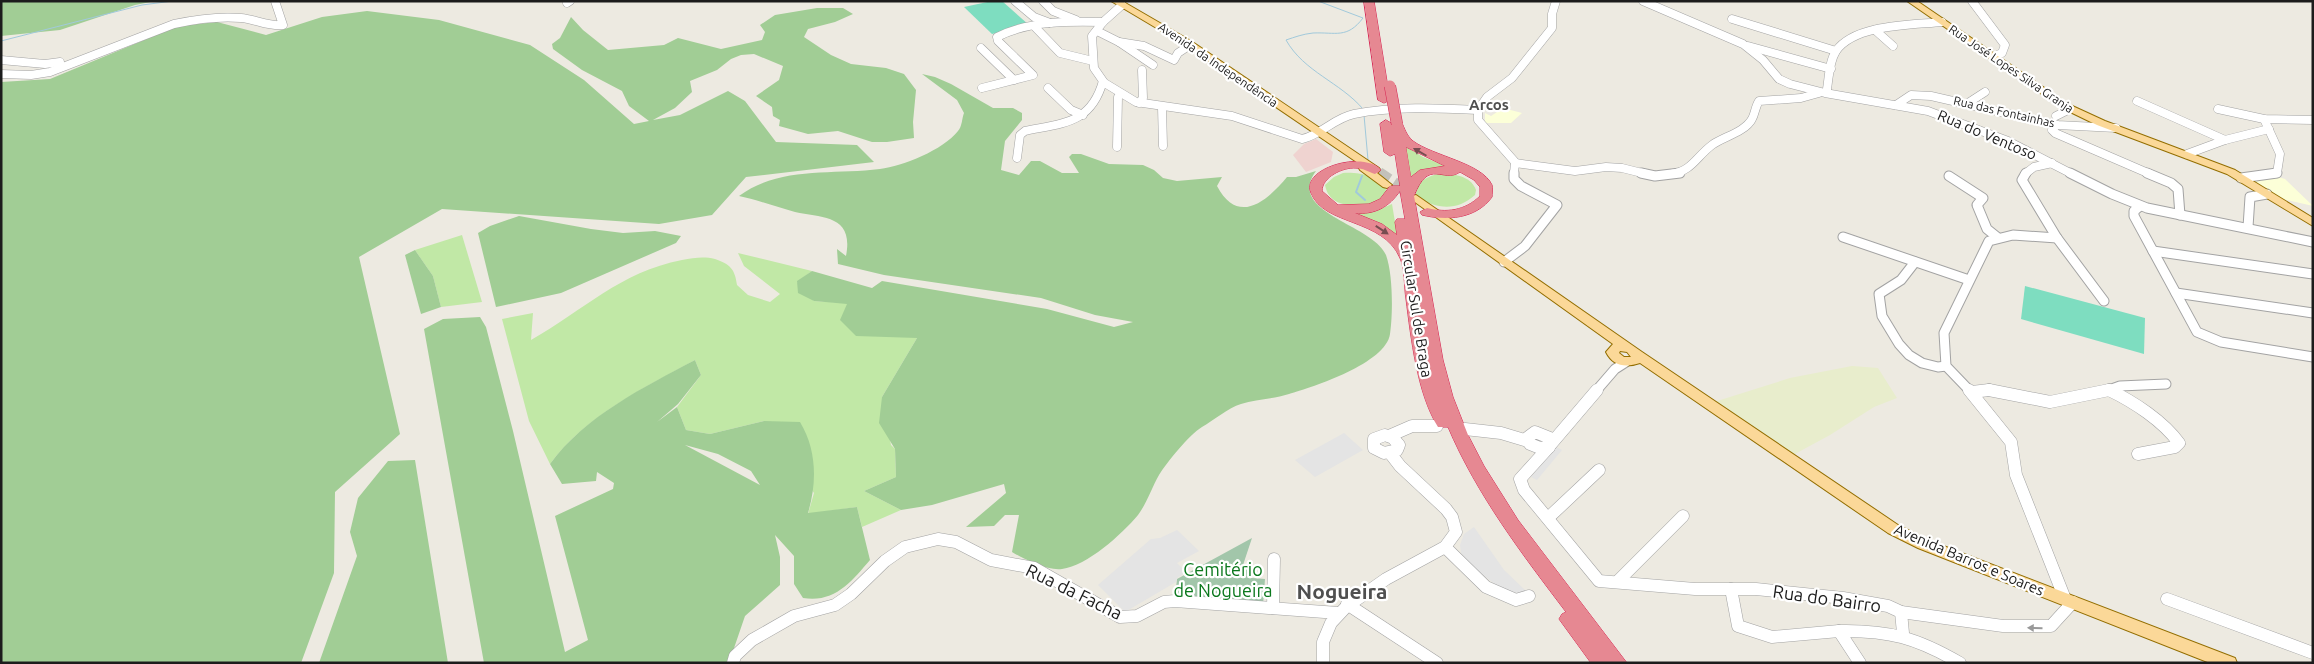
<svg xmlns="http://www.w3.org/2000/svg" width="2314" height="664" viewBox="0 0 2314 664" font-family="Ubuntu,sans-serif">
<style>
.commercial{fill:#efd3d0}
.education{fill:#fcffd8}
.farmland{fill:#e8edcc}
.grass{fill:#c1e8a6}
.forest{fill:#a1cd95;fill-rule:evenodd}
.cemetery{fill:#a2c6aa}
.pitch{fill:#7eddc0}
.parking{fill:#e4e4e4}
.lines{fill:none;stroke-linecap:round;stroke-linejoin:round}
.stream-far1{stroke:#a1c9db;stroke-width:1}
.stream{stroke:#a1c9db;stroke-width:2}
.major-tunnel-far1{stroke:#c3c1ba;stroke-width:9;stroke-dasharray:9 5;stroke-linecap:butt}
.major-tunnel{stroke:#c3c1ba;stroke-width:12;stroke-dasharray:12 5.5;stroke-linecap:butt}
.minor-far2-casing{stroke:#a3a3a3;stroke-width:9}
.minor-far1-casing{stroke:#a3a3a3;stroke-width:11}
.minor-casing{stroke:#a3a3a3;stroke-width:13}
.major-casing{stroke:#936e00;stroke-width:2}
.highway-casing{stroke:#d62452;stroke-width:1}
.minor-far2{stroke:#fff;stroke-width:8}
.minor-far1{stroke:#fff;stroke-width:9}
.minor{stroke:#fff;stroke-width:12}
.major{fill:#fbd898;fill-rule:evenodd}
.highway{fill:#e68892;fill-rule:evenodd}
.highway-bridge-casing{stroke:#d62452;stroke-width:12;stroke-linecap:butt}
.highway-bridge{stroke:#e68892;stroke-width:11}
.oneway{fill:#774d51}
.oneway2{fill:#999}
.labels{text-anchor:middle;stroke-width:4.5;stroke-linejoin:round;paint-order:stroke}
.far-street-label{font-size:12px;fill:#1c1c1c;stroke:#fff}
.far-quarter-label{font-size:15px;font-weight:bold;fill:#4f4f4f;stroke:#fff}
.street-label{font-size:15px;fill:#1c1c1c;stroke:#fff}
.near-park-label{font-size:18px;fill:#0b781d;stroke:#fff}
.near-street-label{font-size:18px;fill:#1c1c1c;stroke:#fff}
.near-quarter-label{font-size:21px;font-weight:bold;fill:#4f4f4f;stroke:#fff}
</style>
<rect width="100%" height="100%" fill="#edeae1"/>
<polygon class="commercial" points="1316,139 1333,152 1331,162 1306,172 1293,155 1304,144"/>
<g class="education">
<polygon points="1503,108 1522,113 1511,123 1485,123 1485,113 1491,116"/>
<polygon points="2278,177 2285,179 2313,206 2278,198 2248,180"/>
</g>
<polygon class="farmland" points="1852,366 1878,368 1897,398 1874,407 1830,435 1793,455 1714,402 1790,378"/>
<g class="grass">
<polygon points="1404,145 1423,157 1457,170 1425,169 1411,177"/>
<path d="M1343,173c17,-1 38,3 44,19l-9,12c-19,1 -48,7 -53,-19l9,-8z"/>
<path d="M1437,174c14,0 33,0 39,16l-1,5c-19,17 -39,14 -59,1 -1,-14 9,-18 21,-22z"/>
<polygon points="1392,204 1398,240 1348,210 1373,212"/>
<polygon points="462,235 482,302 441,307 433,276 415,250"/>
<path d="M738,253l74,18 -15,11 17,19 33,2 70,35 -35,59 9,48 4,4 1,28 -32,14 37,19 -39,17 -5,-20 -49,7 6,-21 -50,-72 -54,13 -24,-4 -9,-23 24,-32 -6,-15c-51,28 -110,56 -145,104l-21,-43 -27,-102 31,-6 -2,27c53,-30 89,-68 151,-80 12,-2 21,-4 33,-1 15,5 20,10 22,26l11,10 22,7 10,-8 -36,-28z"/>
</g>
<g class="forest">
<polygon points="1,1 156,1 135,5 60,30 1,36"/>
<polygon points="817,8 843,8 853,14 835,22 808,29 804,37 831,55 851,64 886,68 904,74 916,90 913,122 914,138 887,142 872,142 838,131 808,134 779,126 780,120 773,116 772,107 756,96 779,80 783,66 754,54 741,55 731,59 717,70 690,81 692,92 675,108 653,120 680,115 728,91 745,101 776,142 857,145 874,162 746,177 712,215 659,224 442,209 359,257 400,434 335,492 334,573 301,663 1,663 1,82 50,79 178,26 217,22 266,35 322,17 367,11 439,20 530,45 584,80 634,124 649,121 629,106 622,91 582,70 553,49 552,44 560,38 571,17 583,30 608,50 664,45 678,38 721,49 762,40 765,32 760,25 775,15"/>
<path d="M922,74l13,3 16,7 42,24h20l9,5v7l-17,21 -4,29 18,5 12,-14h9l22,12h17l-10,-16 3,-3h9l28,10 34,1 11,5 9,8 14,3 45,-4 -5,9c21,40 50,15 70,-9h9l20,-6c-31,42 57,53 70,84 7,19 7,59 4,79 -4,29 -76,53 -101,60 -15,5 -33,5 -48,10 -13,4 -27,16 -39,23 -13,8 -35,35 -43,48 -7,12 -12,28 -21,40 -16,19 -51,51 -76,54 -15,2 -38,-10 -50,-17l7,-37h-14l-11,11 -28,1 40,-34 -2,-9 -72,21 -31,5 -37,-19 32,-14 -1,-28 -16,-26 3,-26 35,-59 -61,-2 -16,-16 7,-16 -33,-3 -16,-8 -1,-12 15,-10 60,17 10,-7 165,28 67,18 19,-5 -38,-7 -54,-17 -157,-23 -46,-11 -1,-15 9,7c8,-41 -23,-38 -51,-44 -19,-5 -37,-12 -56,-16 40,-30 93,-21 141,-27 23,-3 63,-19 78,-38 4,-4 4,-13 6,-18l-7,-13z"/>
<polygon points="519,216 591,229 623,233 655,231 681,236 676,243 561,293 496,307 478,233 490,226"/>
<polygon points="415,250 433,276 441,307 421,314 405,255"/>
<path d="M480,317l6,10 27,104 52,221 23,-12 -33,-124 58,-27 1,-6 -17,-11 -1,9 -34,3 -12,-20c35,-48 94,-77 145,-104l6,15 -23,29 -21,18 20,-15 9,23 24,4 54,-13 36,1c17,28 17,61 8,91l49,-6 13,53c-19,22 -35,43 -67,38l-9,-14v-28l-19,-21 5,22v28l-35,31 -12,35 -7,12h-242l-60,-334 19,-10zM685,445l33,9 33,17 9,14z"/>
<polygon points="415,460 448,663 319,663 357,556 350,532 358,498 388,461"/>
</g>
<polygon class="cemetery" points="1252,538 1242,568 1253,569 1252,578 1265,579 1263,605 1175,598 1177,579"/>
<g class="pitch">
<polygon points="992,1 1002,1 1029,25 992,34 964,7"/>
<polygon points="2025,286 2145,318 2144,354 2021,319"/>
</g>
<g class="parking">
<polygon points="1344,433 1363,450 1315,477 1295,460"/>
<polygon points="1556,447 1562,450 1537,480 1531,477"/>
<polygon points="1474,527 1504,570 1526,591 1517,593 1504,591 1475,569 1461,553 1460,545 1464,534"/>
<polygon points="1177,530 1199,551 1177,563 1186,572 1177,578 1176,582 1125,612 1098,585 1151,539 1160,538"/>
</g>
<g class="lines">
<g class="stream-far1">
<path d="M1318,1l45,17c-16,21 -27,14 -50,15 -10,1 -18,4 -27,7 18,32 54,42 77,69"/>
<polyline points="1,41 142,5 173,1"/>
<polyline points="1364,115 1368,160"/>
</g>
<polyline class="stream" points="1362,176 1356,192 1365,200"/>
<polyline class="major-tunnel-far1" points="1375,170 1381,174"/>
<polyline class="major-tunnel" points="1379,173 1412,195"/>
<defs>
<g id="minor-far2">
<polyline points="1015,1 1034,17 1050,23"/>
<polyline points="1043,1 1053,11 1076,20"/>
<polyline points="1643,1 1743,44 1763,60 1779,79 1790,84 1825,93 1928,111 2008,141 2072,174"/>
<polyline points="1972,1 2005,45 2002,53 1993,57"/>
<polyline points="567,3 570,1"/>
<polyline points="1732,19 1836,51"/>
<polyline points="1034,26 1060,53 1093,61"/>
<polyline points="1875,30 1893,46"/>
<polyline points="1097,31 1119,42 1153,65"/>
<polyline points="1119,42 1144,46 1174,60 1178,53 1190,45"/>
<polyline points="1748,46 1831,69"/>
<polyline points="981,48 1014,80"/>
<polyline points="1,60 45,64 60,62"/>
<path d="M1,74l30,1 19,-3 124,-48c23,-5 44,-8 67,-6 14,1 28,9 42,7l-8,-24"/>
<path d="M1103,82l33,20 96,14 70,23c19,-4 32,-21 52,-25 39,-8 84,-6 124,-4"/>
<path d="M982,88l51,-13 -35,-34 -1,-4c31,-16 72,-16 106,-15"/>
<polyline points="1048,88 1071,110 1083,115"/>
<path d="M1827,89c2,-12 2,-27 9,-38 19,-27 76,-26 106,-29"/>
<polyline points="2137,101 2225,140"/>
<polyline points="1139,103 1143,98 1142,70"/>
<polyline points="1968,103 1985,92"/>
<polyline points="1896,105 1911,95 1931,96 2057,125 2116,128"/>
<polyline points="1162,107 1163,146"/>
<polyline points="2218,109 2264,119 2313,120"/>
<polyline points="2056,116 2070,109"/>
<polyline points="2264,119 2280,154 2277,173 2271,174"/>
<polyline points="2057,125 2052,130 2055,133 2150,174"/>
<polyline points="1117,147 1118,97 1121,94"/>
<polyline points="2187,154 2225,140 2269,129"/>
<path d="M1017,158l3,-23 5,-4c38,-8 66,-7 78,-50l-9,-13 -2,-32 11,-14 19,-17"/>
<polyline points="1515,163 1575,171 1606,167 1622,168 1646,174"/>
<polyline points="1514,174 1515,162 1478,120 1478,110 1487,97 1512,78 1552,28 1552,14 1556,1"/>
<path d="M1671,174c21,-3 25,-17 41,-29 11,-8 33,-13 40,-26 3,-5 3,-12 7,-18l42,-3 18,-5"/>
<polyline points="2025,174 2034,167 2052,163"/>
</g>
<g id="minor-far1">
<polyline points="1641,173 1655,176 1680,173"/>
<polyline points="2026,173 2022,180 2057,238 2104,301"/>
<polyline points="2070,173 2112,194 2147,208 2313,242"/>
<polyline points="2147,173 2171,183 2178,189 2180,215"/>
<polyline points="1949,176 1983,198 1977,205 1987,229 1997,237"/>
<polyline points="2241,178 2277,173"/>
<polyline points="2140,206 2134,211 2134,216 2197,332 2221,342 2313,357"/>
<polyline points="2248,227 2250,197 2267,194"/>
<polyline points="1843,237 1969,280"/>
<polyline points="2153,251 2313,274"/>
<polyline points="1504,262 1525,246 1557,205 1521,186 1514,179 1514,173"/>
<polyline points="1915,262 1901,280 1879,294 1882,316 1899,344 1909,355 1922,363 1938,367 1946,366"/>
<polyline points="2176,293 2313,313"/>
<polyline points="2109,390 2120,386 2166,384"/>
<polyline points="1596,391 1615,369 1626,362"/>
<polyline points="1970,391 1946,366 1944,333 1989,241 2013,235 2057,238"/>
<polyline points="1978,391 1996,391"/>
<polyline points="2103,391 2112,391"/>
</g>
<g id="minor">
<polyline points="1969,390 2011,442 2016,475 2065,599"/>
<polyline points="1989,390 2050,402 2109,390"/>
<path d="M2109,390c25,12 54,31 70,53l-4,4 -37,7"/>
<polyline points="1972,392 1989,390"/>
<polyline points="1465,429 1501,433 1528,441"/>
<polygon points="1535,432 1550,438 1549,447 1540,448 1530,444 1527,438"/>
<polygon points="1385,435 1393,438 1399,445 1397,450 1384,453 1374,448 1374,439"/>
<polyline points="1389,436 1412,426 1437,426"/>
<polyline points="1551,444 1597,390"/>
<polyline points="1549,447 1520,479 1524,490 1599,581 1695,589 1756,589 1843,598 1888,606 1901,612 2003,626 2051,626 2073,602"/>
<polyline points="1548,518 1599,470"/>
<polyline points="1445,547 1486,587 1516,600 1529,596"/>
<polyline points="1617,582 1683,516"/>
<polyline points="1731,589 1738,626 1772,637 1839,631"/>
<polyline points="2167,599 2313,653"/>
<polyline points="1347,604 1437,663"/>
<polyline points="1273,608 1274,559"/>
<polyline points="1901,612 1903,633"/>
<polyline points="733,663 735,656 752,640 794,616 835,605 851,594 885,561 905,547 938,539 956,542 991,560 1034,568 1120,617 1137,616 1164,602 1175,601 1338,613"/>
<polyline points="1323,663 1323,642 1331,623 1346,607 1386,579 1445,547 1456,532 1452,517 1446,509 1400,466 1390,453"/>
<path d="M1860,663l-21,-32c50,-1 78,7 121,32"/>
</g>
<g id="major">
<polygon points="1111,1 1122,1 1191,41 1379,168 1380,170 1377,173 1392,185 1387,188 1383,187 1360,170 1359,168 1361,165 1185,45"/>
<polygon points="1907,1 1917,1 2068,104 2105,121 2235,170 2313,218 2313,226 2227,174 2097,125 2062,108"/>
<path d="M1416,195l226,157 256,173 30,15 307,118 2,5h-27l-292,-115 -30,-15 -248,-170c-15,5 -27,3 -34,-11l7,-8 -201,-144 -1,-2 1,-2zM1620,351l7,1 4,5h-7l-5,-4z"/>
</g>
<g id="highway">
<polygon points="1364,1 1374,1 1390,100 1384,103 1378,100"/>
<path d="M1386,120l5,3 6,-3 4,1c4,8 5,14 12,20 20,15 69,22 79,44 1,3 0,9 0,12 -16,22 -45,24 -70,18l-2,-3 7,-4c19,5 38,3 53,-12v-9l-6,-7 -14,-8c-17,12 -31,-15 -46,24l29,164 10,37 15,38 16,31 34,54 109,143h-36l-32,-44 3,-5 4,-2c-44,-58 -89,-117 -118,-185h-10c-21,-34 -27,-89 -32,-128 -2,-12 -1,-30 -6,-41 -17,-40 -76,-32 -89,-65 -11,-25 54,-43 70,-23l-6,4c-6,-2 -13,-6 -19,-6 -13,-1 -34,9 -34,23l16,14 31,-1 11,-5 10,-13h10l-5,-32 -5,2 -6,-4 -4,-28zM1406,147l39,19 -25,4 -9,7zM1400,191l5,28h-8l-2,3 2,13 -15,-11 -27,-11c20,2 34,-6 45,-22z"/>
</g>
</defs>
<use href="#minor-far2" class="minor-far2-casing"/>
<use href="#minor-far1" class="minor-far1-casing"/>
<use href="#minor" class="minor-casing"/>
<use href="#major" class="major-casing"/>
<use href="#highway" class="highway-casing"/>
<use href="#minor-far2" class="minor-far2"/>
<use href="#minor-far1" class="minor-far1"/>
<use href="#minor" class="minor"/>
<use href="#major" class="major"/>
<use href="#highway" class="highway"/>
<defs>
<polyline id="highway-bridge" points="1390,86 1397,124"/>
</defs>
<use href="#highway-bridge" class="highway-bridge-casing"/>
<use href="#highway-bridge" class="highway-bridge"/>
</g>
<defs><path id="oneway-solid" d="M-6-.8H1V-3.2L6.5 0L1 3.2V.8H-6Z" transform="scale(1.25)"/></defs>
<g class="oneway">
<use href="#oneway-solid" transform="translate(1420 152) rotate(-150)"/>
<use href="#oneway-solid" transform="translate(1382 230) rotate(33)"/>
</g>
<use class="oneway2" href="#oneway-solid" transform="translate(2035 628) rotate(-179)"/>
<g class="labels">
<g class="far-street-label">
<text transform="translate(1218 65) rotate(34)" y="4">Avenida da Independência</text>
<text transform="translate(2011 69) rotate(34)" y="4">Rua José Lopes Silva Granja</text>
<text transform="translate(2004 112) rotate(13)" y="4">Rua das Fontainhas</text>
</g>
<g class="far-quarter-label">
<text x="1489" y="110">Arcos</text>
</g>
<g class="street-label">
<text transform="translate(1987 135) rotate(23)" y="5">Rua do Ventoso</text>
<text transform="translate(1416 309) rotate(81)" y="5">Circular Sul de Braga</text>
<text transform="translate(1969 560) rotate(23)" y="5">Avenida Barros e Soares</text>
</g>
<g class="near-park-label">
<text x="1223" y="576">Cemitério<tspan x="1223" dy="21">de Nogueira</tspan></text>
</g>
<g class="near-street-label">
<text transform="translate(1074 592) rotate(26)" y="6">Rua da Facha</text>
<text transform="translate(1827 599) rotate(8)" y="6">Rua do Bairro</text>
</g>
<g class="near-quarter-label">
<text x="1342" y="599">Nogueira</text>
</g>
</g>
<rect width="2314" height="664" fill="none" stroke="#1c1c1c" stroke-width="5"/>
</svg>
